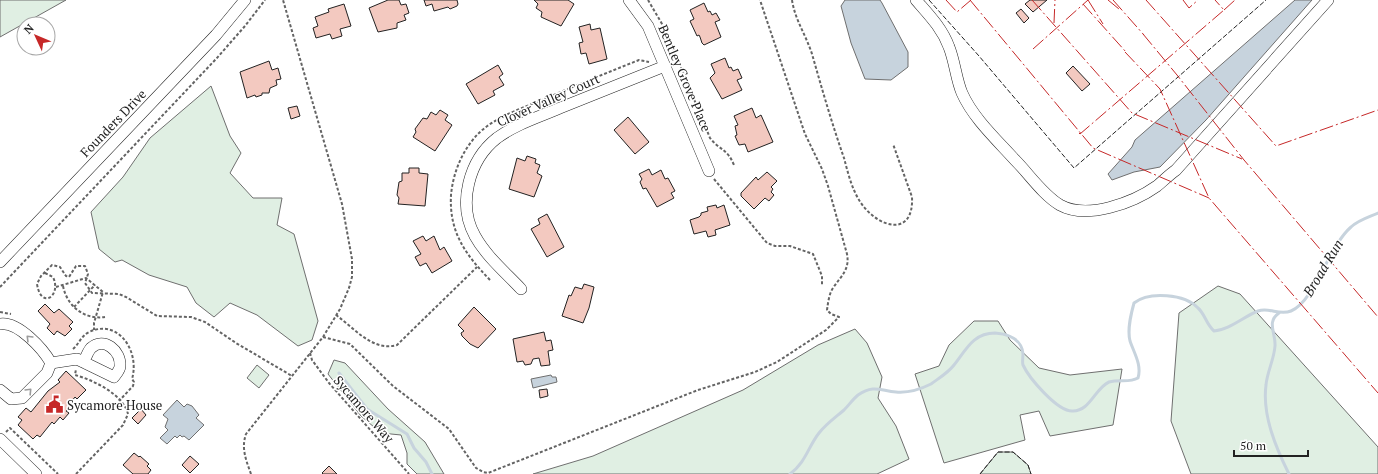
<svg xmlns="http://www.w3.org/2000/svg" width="1378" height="474" viewBox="0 0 1378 474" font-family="'PT Serif',serif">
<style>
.green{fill:#e0efe3;stroke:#6f6f6f}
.water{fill:#c7d3dd;stroke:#6f6f6f}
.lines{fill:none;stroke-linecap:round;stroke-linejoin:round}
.stream{stroke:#c7d3dd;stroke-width:3}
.building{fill:#f3c9c0;stroke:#222}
.minor-casing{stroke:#222;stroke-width:12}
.path{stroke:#646464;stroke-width:2;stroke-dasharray:3 2;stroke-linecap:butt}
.minor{stroke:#fff;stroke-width:11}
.fence{stroke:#222;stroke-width:1;stroke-dasharray:5 2;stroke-linecap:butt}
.power{stroke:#c62828;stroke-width:1;stroke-dasharray:14 3 2 3;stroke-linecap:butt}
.oneway{stroke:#9c9c9c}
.labels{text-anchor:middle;stroke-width:3;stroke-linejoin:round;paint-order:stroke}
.street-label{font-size:13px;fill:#222;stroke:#fff}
.poi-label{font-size:13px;fill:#222;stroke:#fff;text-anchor:start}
.water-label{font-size:14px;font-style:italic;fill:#222;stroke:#fff}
</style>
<rect width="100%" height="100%" fill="#fff"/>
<g class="green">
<polygon points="0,0 66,0 0,37"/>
<polygon points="211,86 230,136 241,153 230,173 253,198 282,198 277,225 294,234 318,321 312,340 298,346 257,315 230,303 214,317 196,303 187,287 149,275 122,260 115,262 99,249 91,212 123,177 150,138"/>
<polygon points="1218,286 1240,294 1378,447 1378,474 1191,474 1171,421 1179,313"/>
<polygon points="974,321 998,321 1010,340 1039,368 1070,375 1122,369 1113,425 1050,436 1039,411 1020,415 1025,440 944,463 915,374 939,366 949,345"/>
<polygon points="855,329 867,343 882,377 878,398 896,426 909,459 877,474 533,474 593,456 743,390 818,345"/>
<polygon points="334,360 345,363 388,409 425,442 444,474 417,474 407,464 407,453 401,435 381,433 361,416 328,374"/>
<polygon points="257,365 269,375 259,388 247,378"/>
<polygon points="998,452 1013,452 1028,465 1031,474 980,474"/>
</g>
<g class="water">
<polygon points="845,0 880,0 882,3 908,52 908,67 891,80 865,79 851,43 841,6"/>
<polygon points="1295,0 1312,0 1206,120 1160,167 1134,172 1112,180 1108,174 1132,147 1135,140"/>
<polygon points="551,375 552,377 556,377 557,382 533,388 531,379"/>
<polygon points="177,400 184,407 187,404 192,406 199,415 196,418 204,425 189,440 184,436 182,437 180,435 177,438 175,436 167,444 160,438 168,430 165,427 168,419 163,415"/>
</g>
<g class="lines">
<g class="stream">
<path d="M1279,313c-13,9 -3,20 -4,33 -1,14 -8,26 -9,39 -4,30 10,63 23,89"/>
<polyline points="339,373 367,409 407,434 414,448 426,462 432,474"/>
<path d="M790,474c16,-12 18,-27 29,-41 7,-9 17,-16 25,-23 5,-5 9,-11 14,-15 16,-11 23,-4 38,-3 11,1 25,-3 35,-8 8,-6 17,-11 23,-19 12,-15 19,-32 41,-32 13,1 27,6 28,21 0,3 -1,8 0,11 6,13 34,46 49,46 18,1 23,-23 37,-29 11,-3 20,1 29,-4 4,-13 -4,-25 -8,-37 -3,-12 1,-27 4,-38 15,-12 51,-9 64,5 7,6 8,16 16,23 15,-1 29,-14 44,-20 12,-4 21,5 33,0 24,-10 37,-64 60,-84 7,-7 18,-10 27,-14"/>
</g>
</g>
<g class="building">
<polygon points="388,0 399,0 401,5 406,4 409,13 404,15 406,20 397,23 397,28 378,32 369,8"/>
<polygon points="424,0 457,0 458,4 457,6 450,9 448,7 434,11 432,4 426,6"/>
<polygon points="534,0 568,0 574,4 561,26 541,17 542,12 536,8 538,4"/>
<polygon points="1030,0 1047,0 1033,12 1025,4"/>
<polygon points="704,3 708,12 710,11 712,15 716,13 720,20 715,22 721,37 704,45 702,43 700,37 699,35 697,36 690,21 694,19 690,10"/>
<polygon points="344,4 351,26 340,29 342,36 332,39 330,34 316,38 313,28 318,26 315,17 329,12 328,9"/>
<polygon points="1021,9 1029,18 1024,23 1016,13"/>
<polygon points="590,24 591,30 600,28 607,59 589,64 586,53 581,54 579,43 583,42 579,27"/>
<polygon points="725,58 729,68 731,67 733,71 738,69 742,78 737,80 742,90 722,99 710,78 715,73 711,64"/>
<polygon points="269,61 272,70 278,68 281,79 276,80 277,85 270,88 269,93 262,93 262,95 256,97 255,95 247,98 240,72"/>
<polygon points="498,65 503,74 499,77 504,85 493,91 495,95 478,104 466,84"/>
<polygon points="1073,66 1090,84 1082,91 1066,73"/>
<polygon points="297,106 300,116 291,119 288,108"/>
<polygon points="752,108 756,118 761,115 773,142 748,152 745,144 739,145 735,136 737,135 735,126 738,125 734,116"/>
<polygon points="440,110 448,115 445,120 452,125 435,151 413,137 416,132 415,129 423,118 427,119 431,112 436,115"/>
<polygon points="628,117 649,142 635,154 614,130"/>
<polygon points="527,156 536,159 535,163 540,165 537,173 542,176 534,197 509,189 517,158 525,161"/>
<polygon points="409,168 419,168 419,173 428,174 425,206 398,204 399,198 397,195 399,182 402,181 402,173 409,173"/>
<polygon points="649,169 652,175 661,170 665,179 668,178 675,191 671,193 674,198 657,207 646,188 643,189 640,182 642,179 639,174"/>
<polygon points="767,172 777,181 771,187 773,189 771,192 774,195 769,201 765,198 754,209 741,196 741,193 756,177 758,180"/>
<polygon points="716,205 717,208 724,205 730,225 715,230 716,235 708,237 706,231 694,234 690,220 699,217 701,215 701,213 708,211 707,207"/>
<polygon points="547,214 564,247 547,257 531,229 540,224 538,219"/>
<polygon points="423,236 426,241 434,236 440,250 444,247 452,261 432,273 426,263 420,266 415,257 421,254 413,241"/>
<polygon points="584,284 594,287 589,308 583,323 562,316 569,295 571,296 575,287 582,289"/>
<polygon points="45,304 54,313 59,309 73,322 69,326 72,329 65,336 57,331 54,335 47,328 50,324 38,311"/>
<polygon points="474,307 496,329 478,348 470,344 462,336 461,333 464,331 458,325"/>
<polygon points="544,332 546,341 551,340 553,350 548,351 550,365 541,366 539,358 533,359 531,364 525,365 523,361 517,362 513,339"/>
<polygon points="66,371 86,390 77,399 75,397 71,402 73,404 66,411 69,413 63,420 60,417 54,424 52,422 40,437 37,435 33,439 18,425 22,420 18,417 26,408 31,412 48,391 60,382 58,380"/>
<polygon points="547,389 548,396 540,398 539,390"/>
<polygon points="141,409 146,415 138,424 132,418"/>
<polygon points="134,453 139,457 140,456 149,464 147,466 151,470 148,474 133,474 123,465"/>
<polygon points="190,456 199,464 190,473 182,465"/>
<polygon points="329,466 337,474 323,474 322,473"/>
</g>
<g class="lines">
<defs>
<g id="minor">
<polyline points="629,0 648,26 709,171"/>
<path d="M916,0c13,15 26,28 33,47 6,15 7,32 13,46 11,25 35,47 53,67 14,14 28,35 45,45 27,15 73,-2 97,-19 6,-5 12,-11 19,-16l152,-170"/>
<polyline points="0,262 216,35 245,0"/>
<path d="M521,289c-16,-17 -35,-33 -46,-53 -18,-32 -6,-76 22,-98 19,-14 42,-21 63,-30 35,-14 70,-28 105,-42"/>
<path d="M0,324c18,-3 43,25 51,39"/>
<path d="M51,363l26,-4 37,18c2,-3 6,-7 6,-11 1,-15 -16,-30 -29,-18 -3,3 -5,10 -8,14"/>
<polyline points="0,390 11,399 22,398 47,373 51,363"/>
<polyline points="0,439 36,474"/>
</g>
</defs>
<use href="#minor" class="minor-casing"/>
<g class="path">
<path d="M648,0l17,29 45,109c9,12 17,10 24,27"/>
<path d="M792,0c3,20 14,35 20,54 10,35 20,70 32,104 4,15 8,32 17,45 17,25 53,35 51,-6l-19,-53"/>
<polyline points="669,54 675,52"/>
<polyline points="714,179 767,243 775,246 790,246 813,254 822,276 822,285"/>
<path d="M45,273l8,4c9,19 -12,33 -16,7l4,-8 11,-11 8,2 6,9 3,1 7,-11h9l3,8 -3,9 7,10 27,1 7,3 31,19 34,1 14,5 31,21 56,33"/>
<path d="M490,280c-25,-26 -41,-48 -39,-85 2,-22 11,-44 26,-60 18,-19 49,-28 72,-38 30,-13 60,-25 90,-37l10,2"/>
<path d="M63,286c4,20 21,34 42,31"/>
<polyline points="0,287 216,59 245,26 265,0"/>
<polyline points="56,287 86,278 103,292 94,323 94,330"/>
<polyline points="74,307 95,285"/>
<polyline points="0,312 11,314"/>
<path d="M336,315c18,13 37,37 61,30l80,-78"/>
<path d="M323,337l27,7 43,42 56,43 27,39 7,4 5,1 210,-83 57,-18 22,-10 49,-32 13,-13 -8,-3 -4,-4c1,-7 2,-16 6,-22 8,-12 17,-18 14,-34l-19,-68 -6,-17 -17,-35 -45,-134"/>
<path d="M73,349c6,-5 8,-13 16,-17 30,-14 51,20 43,47l2,3 -1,4 -14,15"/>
<polyline points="310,353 312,360 329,383 409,474"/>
<polyline points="6,432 10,428 58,474"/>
<path d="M76,474l47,-49 5,-11c-5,-20 -35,-34 -53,-39l1,-6"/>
<path d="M251,474c-5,-14 -10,-26 -5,-40l77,-97 17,-28 9,-21 3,-11v-18l-10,-55 -59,-204"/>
</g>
<use href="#minor" class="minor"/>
<g class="fence">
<polyline points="929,0 979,56 1074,168 1266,0"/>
<polyline points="980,474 998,452 1013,452 1028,465 1031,474"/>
</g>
<g class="power">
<polyline points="946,0 957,12 971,0"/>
<polyline points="970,0 1093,148 1209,198"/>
<polyline points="1032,0 1132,113 1242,159"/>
<polyline points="1088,0 1103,24"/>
<polyline points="1108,0 1119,9"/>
<polyline points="1113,0 1144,35"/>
<polyline points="1146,0 1276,146 1378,110"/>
<polyline points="1183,0 1189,8 1198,0"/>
<polyline points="1083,4 1126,52"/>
<polyline points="1224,10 1235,0"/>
<polyline points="1054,23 1055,0"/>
<polyline points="1143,34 1177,75 1244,160 1378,317"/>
<polyline points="1033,49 1088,0"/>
<polyline points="1125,52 1160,89 1209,198 1378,393"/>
<polyline points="1079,133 1080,134 1224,10 1215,0"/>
</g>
</g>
<defs><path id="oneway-chevron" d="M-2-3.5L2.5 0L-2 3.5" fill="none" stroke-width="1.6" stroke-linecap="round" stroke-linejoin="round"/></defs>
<g class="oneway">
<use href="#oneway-chevron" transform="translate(29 338) rotate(-135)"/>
<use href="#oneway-chevron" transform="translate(29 391) rotate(-46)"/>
</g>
<defs>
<symbol id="civic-bare" viewBox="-9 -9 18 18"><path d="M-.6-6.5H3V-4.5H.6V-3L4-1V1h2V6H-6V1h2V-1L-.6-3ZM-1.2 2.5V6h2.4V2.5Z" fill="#c62828" stroke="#fff" stroke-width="2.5" paint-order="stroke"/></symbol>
</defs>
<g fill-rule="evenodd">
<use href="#civic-bare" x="42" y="392" width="25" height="25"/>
</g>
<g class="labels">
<g class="street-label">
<text transform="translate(685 78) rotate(67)" y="5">Bentley Grove Place</text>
<text transform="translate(548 100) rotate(-24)" y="5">Clover Valley Court</text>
<text transform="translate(113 123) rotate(-46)" y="5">Founders Drive</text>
<text transform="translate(364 409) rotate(49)" y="5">Sycamore Way</text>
</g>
<g class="poi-label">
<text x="67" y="410">Sycamore House</text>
</g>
<g class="water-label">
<text transform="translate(1323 268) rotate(-59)" y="5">Broad Run</text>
</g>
</g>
<g transform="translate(36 36) rotate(314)"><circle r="19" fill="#ffffff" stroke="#a7a7a7"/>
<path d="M0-3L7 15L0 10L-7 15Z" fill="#c62828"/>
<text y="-6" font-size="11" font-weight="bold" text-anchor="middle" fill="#222222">N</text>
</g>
<path d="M1234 450v6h74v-6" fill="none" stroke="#222222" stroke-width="2"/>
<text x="1240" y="450" font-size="12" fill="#222222" stroke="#ffffff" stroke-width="3" paint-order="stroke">50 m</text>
</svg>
